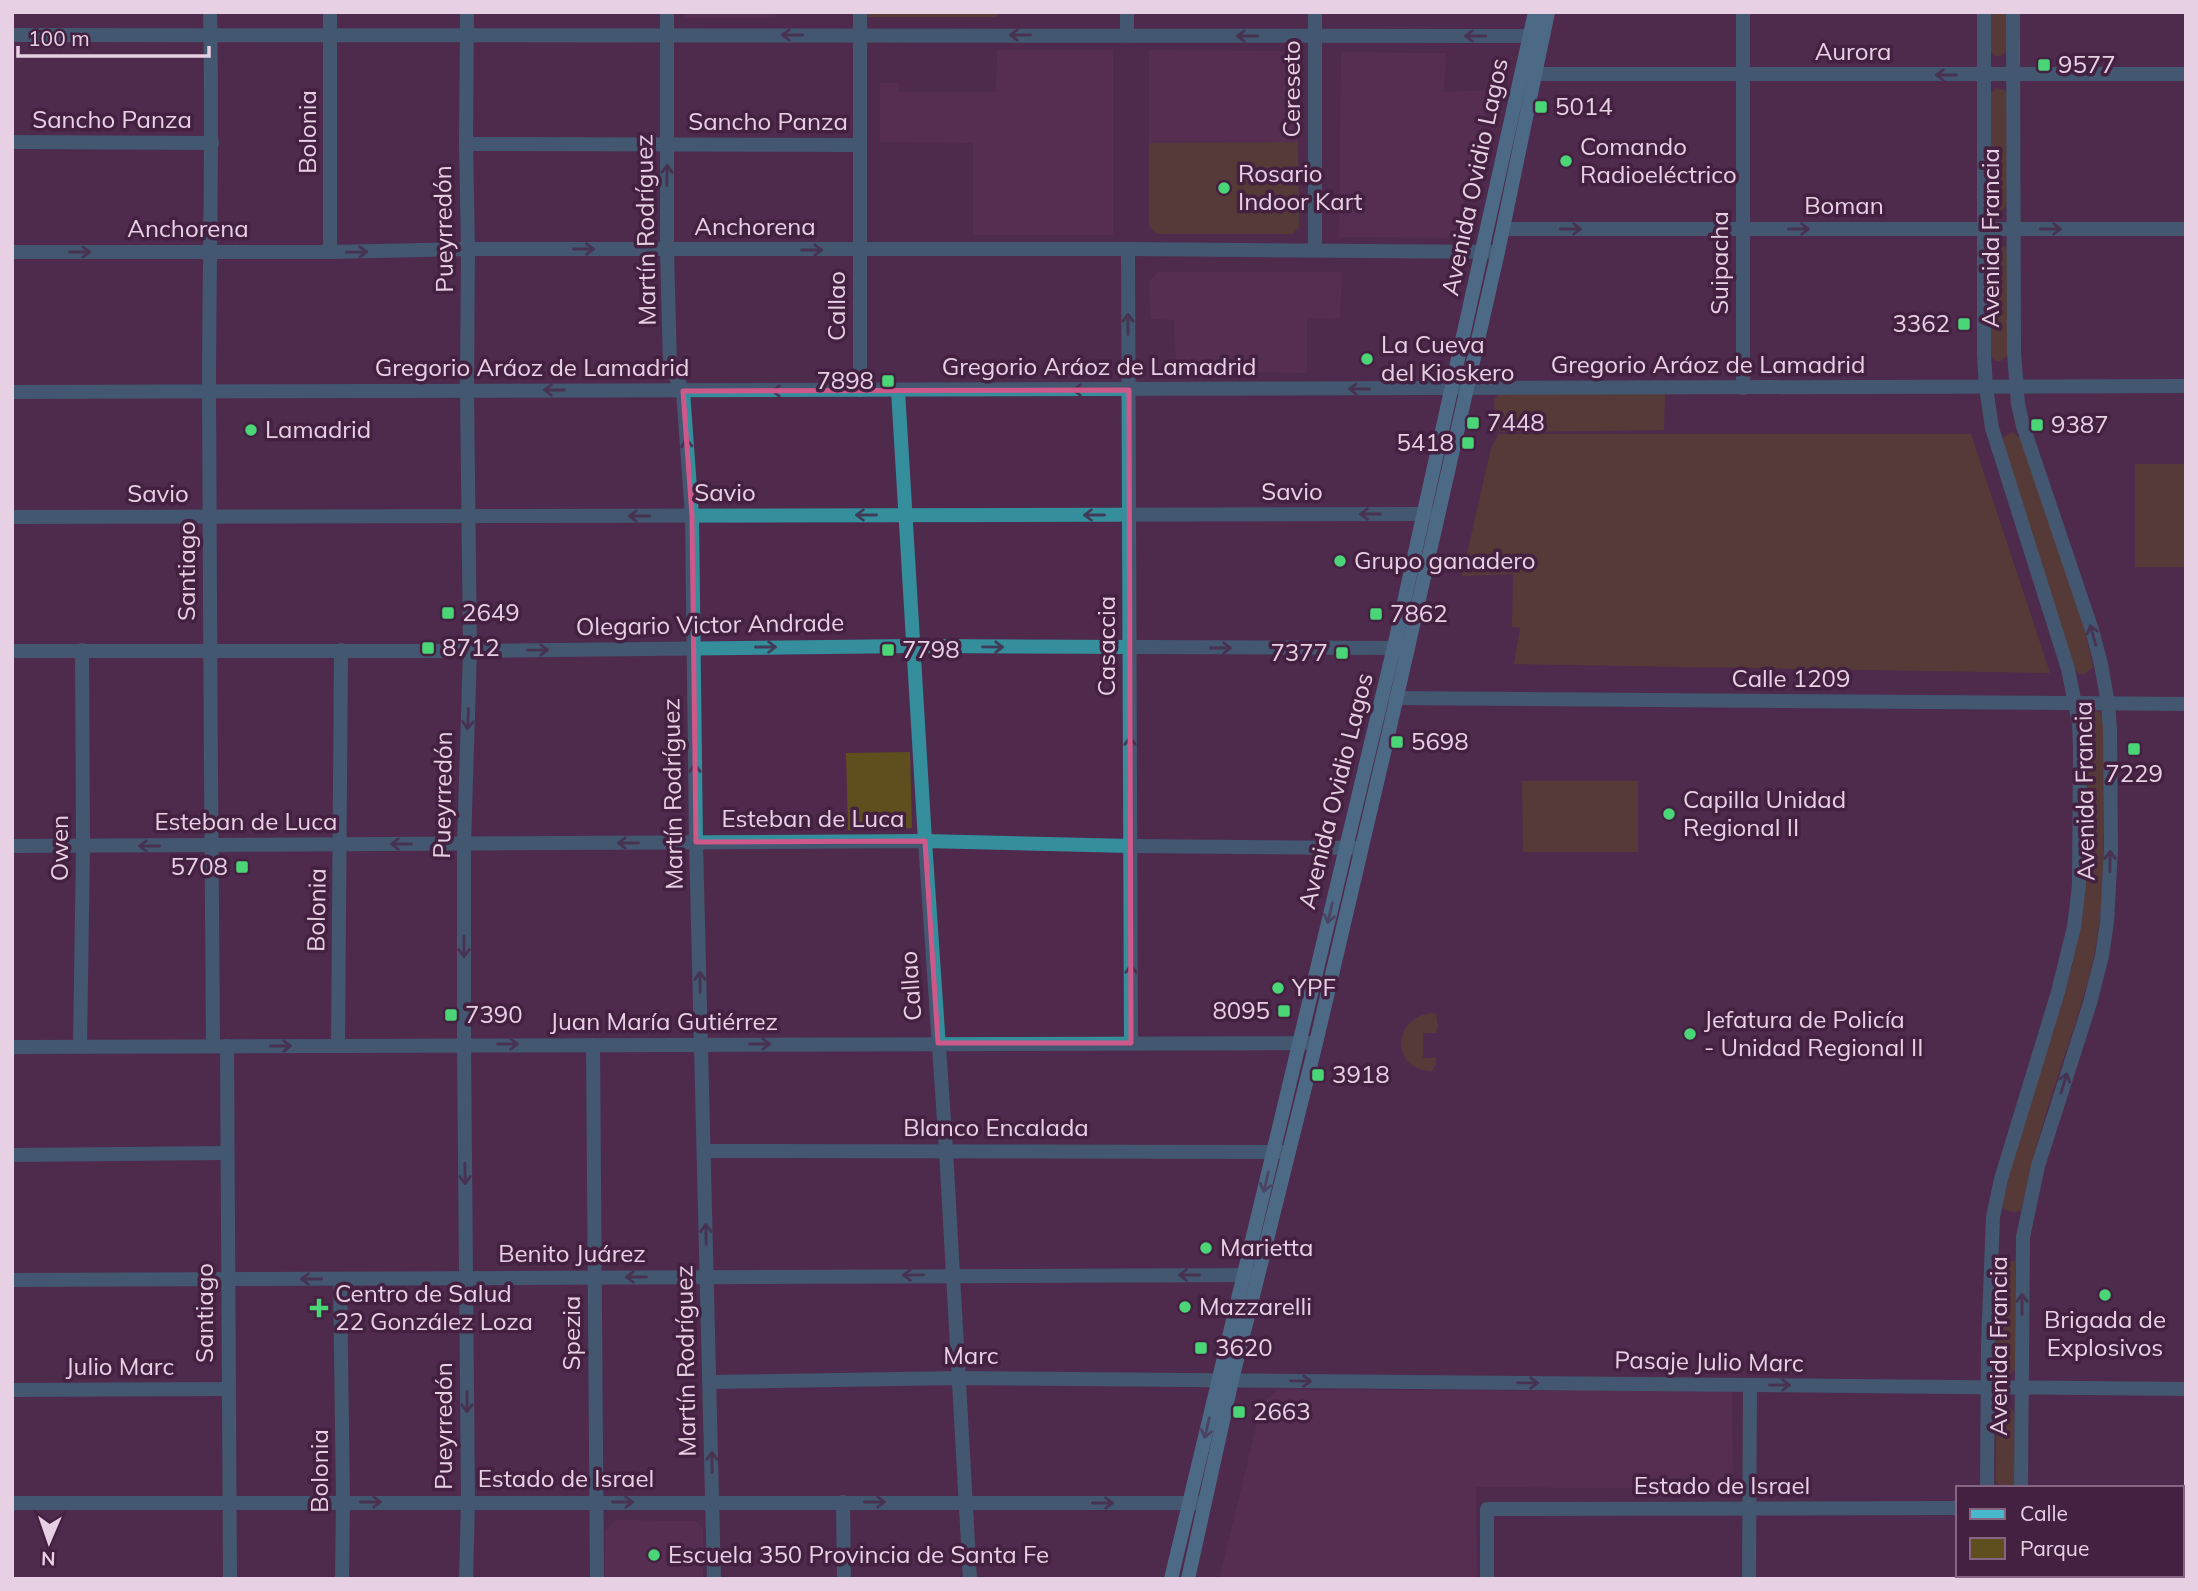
<svg xmlns="http://www.w3.org/2000/svg" width="2198" height="1591" viewBox="0 0 2198 1591" font-family="Mulish,sans-serif">
<style>
.built{fill:#5e335a}
.green{fill:#604f1e}
.lines{fill:none;stroke-linecap:round;stroke-linejoin:round}
.minor{stroke:#358e9c;stroke-width:14}
.tertiary{stroke:#358e9c;stroke-width:14}
.secondary{stroke:#49b8cb;stroke-width:14}
.oneway{stroke:#403c58}
.oneway2{stroke:#46647f}
.marked{fill:none;stroke:#cf588b;stroke-width:5;stroke-linejoin:round}
.poi-dot{fill:#4ad677;stroke:#442041;stroke-width:2.5}
.labels{text-anchor:middle;stroke-width:7;stroke-linejoin:round;paint-order:stroke}
.street-label{font-size:24px;fill:#e7d0e4;stroke:#442041}
.poi-label{font-size:24px;fill:#e7d0e4;stroke:#442041;text-anchor:start}
</style>
<rect width="100%" height="100%" fill="#4f2a4c"/>
<g class="built">
<polygon points="685,12 776,12 775,18 685,18"/>
<polygon points="997,50 1113,50 1113,235 973,235 973,143 880,142 880,83 899,83 899,92 996,92"/>
<polygon points="1149,50 1298,51 1298,142 1149,143"/>
<polygon points="1341,52 1446,53 1444,92 1490,90 1456,238 1339,237"/>
<polygon points="1158,272 1342,272 1340,319 1307,318 1307,373 1176,371 1174,320 1150,319 1149,281"/>
<polygon points="1278,1390 1732,1391 1733,1480 1726,1489 1476,1487 1477,1579 1219,1579 1262,1402"/>
<polygon points="616,1520 695,1521 703,1528 703,1579 605,1579 605,1531"/>
</g>
<g class="green">
<rect x="867" y="12" width="130" height="5"/>
<polygon points="1989,12 2007,12 2007,50 2001,56 1996,56 1989,50"/>
<polygon points="1997,88 2004,90 2007,94 2007,206 2000,212 1995,212 1989,205 1991,93"/>
<polygon points="1298,142 1299,227 1292,234 1157,234 1149,226 1149,143"/>
<polygon points="1997,244 2005,246 2007,249 2008,355 2001,361 1996,361 1990,354 1991,249"/>
<polygon points="1665,393 1664,430 1499,432 1495,417 1494,400 1500,394"/>
<polygon points="2012,432 2021,439 2083,623 2093,667 2085,674 2079,674 2075,669 2004,448 2003,438"/>
<polygon points="1499,434 1971,434 2050,673 1514,664 1520,628 1512,627 1513,574 1462,576 1491,448"/>
<rect x="2135" y="464" width="51" height="103"/>
<path d="M2093,710l7,2c9,18 4,58 4,79 -1,51 1,103 -8,154 -8,43 -23,85 -37,127 -15,45 -28,91 -38,138 -6,4 -14,2 -19,-3l11,-47 54,-174 10,-40 6,-34 1,-196 3,-4z"/>
<polygon points="910,752 912,828 848,830 846,753"/>
<polygon points="1522,781 1638,781 1638,852 1523,852"/>
<path d="M1432,1013l4,1 2,12 -2,7h-13v25h13v6l-4,7c-42,-1 -40,-54 0,-58z"/>
<polygon points="2004,1261 2014,1261 2015,1264 2015,1369 2009,1376 2003,1376 1995,1368 1997,1268 1998,1263"/>
<polygon points="2003,1406 2010,1408 2014,1412 2015,1483 2011,1487 2000,1487 1996,1481 1996,1415 1997,1410"/>
<polygon points="2182,1523 2186,1524 2186,1579 2037,1579 2037,1575 2182,1575"/>
</g>
<g class="lines">
<g class="minor">
<path d="M210,12c3,128 -1,255 -1,382 0,217 3,435 4,652"/>
<polyline points="330,12 330,252"/>
<polyline points="667,12 667,250 670,366 683,391 692,516 696,842 714,1579"/>
<polyline points="860,12 860,390"/>
<polyline points="12,35 1542,36"/>
<polyline points="1127,35 1127,12"/>
<polyline points="1526,74 2186,74"/>
<polyline points="12,142 212,143"/>
<polyline points="466,144 860,145"/>
<polyline points="1503,229 2186,229"/>
<polyline points="1128,249 1131,1043"/>
<polyline points="1315,250 1315,12"/>
<polyline points="12,252 330,252 468,249 1128,249 1498,252"/>
<polyline points="1743,388 1743,12"/>
<polyline points="898,390 925,841 946,1150 970,1579"/>
<polyline points="12,392 2186,386"/>
<polyline points="12,517 1434,514"/>
<polyline points="12,651 470,651 913,646 1404,648"/>
<polyline points="1396,698 2186,704"/>
<polyline points="12,846 925,841 1130,846 1358,848"/>
<polyline points="593,1045 597,1579"/>
<polyline points="227,1046 230,1579"/>
<polyline points="338,1046 341,650"/>
<polyline points="12,1047 1316,1043"/>
<polyline points="80,1047 83,846 82,650"/>
<polyline points="704,1151 1284,1152"/>
<polyline points="12,1155 227,1153"/>
<polyline points="340,1279 343,1502 342,1579"/>
<polyline points="12,1280 1256,1275"/>
<polyline points="710,1382 958,1378 2186,1389"/>
<polyline points="12,1390 229,1389"/>
<polyline points="843,1502 844,1579"/>
<polyline points="12,1503 1201,1503"/>
<polyline points="2182,1507 2186,1507"/>
<polyline points="466,1579 468,1502 464,1044 464,844 470,651 467,390 468,249 466,144 467,12"/>
<polyline points="1487,1579 1487,1509 1958,1508"/>
<polyline points="1749,1579 1750,1385"/>
</g>
<g class="tertiary">
<polyline points="1984,12 1984,355 1986,387 1992,428 2068,669 2079,724 2080,747 2079,885 2074,927 2058,992 2001,1179 1993,1217 1988,1344 1987,1488"/>
<polyline points="2013,12 2014,353 2018,404 2023,426 2092,630 2101,664 2108,704 2110,729 2111,848 2107,922 2102,956 2090,1003 2038,1166 2023,1237 2021,1488"/>
<polyline points="1987,1575 1987,1579"/>
<polyline points="2021,1579 2021,1575"/>
</g>
<g class="secondary">
<polyline points="1171,1579 1394,647 1535,12"/>
<polyline points="1188,1579 1232,1380 1316,1043 1387,740 1498,252 1548,12"/>
</g>
</g>
<defs><path id="oneway-shaft" d="M-6 0H5M1.5-3L5.5 0L1.5 3" fill="none" stroke-width="1.6" stroke-linecap="round" stroke-linejoin="round" transform="scale(1.75)"/></defs>
<g class="oneway">
<use href="#oneway-shaft" transform="translate(792 35) rotate(-180)"/>
<use href="#oneway-shaft" transform="translate(1020 35) rotate(-180)"/>
<use href="#oneway-shaft" transform="translate(1247 36) rotate(-180)"/>
<use href="#oneway-shaft" transform="translate(1475 36) rotate(-180)"/>
<use href="#oneway-shaft" transform="translate(1946 75) rotate(180)"/>
<use href="#oneway-shaft" transform="translate(667 175) rotate(-89)"/>
<use href="#oneway-shaft" transform="translate(1571 229)"/>
<use href="#oneway-shaft" transform="translate(1799 229)"/>
<use href="#oneway-shaft" transform="translate(2051 229)"/>
<use href="#oneway-shaft" transform="translate(584 249)"/>
<use href="#oneway-shaft" transform="translate(812 250)"/>
<use href="#oneway-shaft" transform="translate(80 252)"/>
<use href="#oneway-shaft" transform="translate(357 252) rotate(-1)"/>
<use href="#oneway-shaft" transform="translate(1128 324) rotate(-90)"/>
<use href="#oneway-shaft" transform="translate(1359 389) rotate(180)"/>
<use href="#oneway-shaft" transform="translate(554 390) rotate(-180)"/>
<use href="#oneway-shaft" transform="translate(1083 390) rotate(-180)"/>
<use href="#oneway-shaft" transform="translate(782 391) rotate(180)"/>
<use href="#oneway-shaft" transform="translate(687 449) rotate(-94)"/>
<use href="#oneway-shaft" transform="translate(1370 514) rotate(180)"/>
<use href="#oneway-shaft" transform="translate(866 515) rotate(180)"/>
<use href="#oneway-shaft" transform="translate(1094 515) rotate(180)"/>
<use href="#oneway-shaft" transform="translate(639 516) rotate(180)"/>
<use href="#oneway-shaft" transform="translate(2093 635) rotate(-106)"/>
<use href="#oneway-shaft" transform="translate(766 647)"/>
<use href="#oneway-shaft" transform="translate(993 647) rotate(1)"/>
<use href="#oneway-shaft" transform="translate(1221 648)"/>
<use href="#oneway-shaft" transform="translate(538 650) rotate(-1)"/>
<use href="#oneway-shaft" transform="translate(468 719) rotate(92)"/>
<use href="#oneway-shaft" transform="translate(1130 747) rotate(-90)"/>
<use href="#oneway-shaft" transform="translate(695 774) rotate(-91)"/>
<use href="#oneway-shaft" transform="translate(628 843) rotate(180)"/>
<use href="#oneway-shaft" transform="translate(401 844) rotate(180)"/>
<use href="#oneway-shaft" transform="translate(149 846) rotate(180)"/>
<use href="#oneway-shaft" transform="translate(2110 861) rotate(-89)"/>
<use href="#oneway-shaft" transform="translate(464 947) rotate(90)"/>
<use href="#oneway-shaft" transform="translate(1131 975) rotate(-90)"/>
<use href="#oneway-shaft" transform="translate(700 982) rotate(-91)"/>
<use href="#oneway-shaft" transform="translate(508 1044)"/>
<use href="#oneway-shaft" transform="translate(760 1044)"/>
<use href="#oneway-shaft" transform="translate(281 1046)"/>
<use href="#oneway-shaft" transform="translate(2064 1083) rotate(-73)"/>
<use href="#oneway-shaft" transform="translate(465 1174) rotate(89)"/>
<use href="#oneway-shaft" transform="translate(706 1234) rotate(-91)"/>
<use href="#oneway-shaft" transform="translate(913 1275) rotate(179)"/>
<use href="#oneway-shaft" transform="translate(1189 1275) rotate(180)"/>
<use href="#oneway-shaft" transform="translate(636 1277) rotate(-180)"/>
<use href="#oneway-shaft" transform="translate(311 1279) rotate(180)"/>
<use href="#oneway-shaft" transform="translate(2022 1304) rotate(-90)"/>
<use href="#oneway-shaft" transform="translate(1301 1381) rotate(1)"/>
<use href="#oneway-shaft" transform="translate(1528 1383) rotate(1)"/>
<use href="#oneway-shaft" transform="translate(1780 1385)"/>
<use href="#oneway-shaft" transform="translate(467 1402) rotate(90)"/>
<use href="#oneway-shaft" transform="translate(712 1462) rotate(-91)"/>
<use href="#oneway-shaft" transform="translate(371 1502)"/>
<use href="#oneway-shaft" transform="translate(623 1502)"/>
<use href="#oneway-shaft" transform="translate(875 1502)"/>
<use href="#oneway-shaft" transform="translate(1103 1503)"/>
</g>
<g class="oneway2">
<use href="#oneway-shaft" transform="translate(1330 913) rotate(103)"/>
<use href="#oneway-shaft" transform="translate(1266 1182) rotate(103)"/>
<use href="#oneway-shaft" transform="translate(1207 1428) rotate(103)"/>
</g>
<path d="M0 0H2198V1591H0ZM1129,390l2,653h-193l-13,-202 -229,1 -4,-326 -9,-125z" fill="#4f2a4c" fill-opacity=".55" fill-rule="evenodd"/>
<path class="marked" d="M1129,390l2,653h-193l-13,-202 -229,1 -4,-326 -9,-125z"/>
<g class="poi-dot">
<rect x="2037" y="58" width="14" height="14" rx="3.5"/>
<rect x="1534" y="100" width="14" height="14" rx="3.5"/>
<circle cx="1566" cy="161" r="7"/>
<circle cx="1224" cy="188" r="7"/>
<rect x="1957" y="317" width="14" height="14" rx="3.5"/>
<circle cx="1367" cy="359" r="7"/>
<rect x="881" y="374" width="14" height="14" rx="3.5"/>
<rect x="1466" y="416" width="14" height="14" rx="3.5"/>
<rect x="2030" y="418" width="14" height="14" rx="3.5"/>
<circle cx="251" cy="430" r="7"/>
<rect x="1461" y="436" width="14" height="14" rx="3.5"/>
<circle cx="1340" cy="561" r="7"/>
<rect x="441" y="606" width="14" height="14" rx="3.5"/>
<rect x="1369" y="607" width="14" height="14" rx="3.5"/>
<rect x="421" y="641" width="14" height="14" rx="3.5"/>
<rect x="881" y="643" width="14" height="14" rx="3.5"/>
<rect x="1335" y="646" width="14" height="14" rx="3.5"/>
<rect x="1390" y="735" width="14" height="14" rx="3.5"/>
<rect x="2127" y="742" width="14" height="14" rx="3.5"/>
<circle cx="1669" cy="814" r="7"/>
<rect x="235" y="860" width="14" height="14" rx="3.5"/>
<circle cx="1278" cy="988" r="7"/>
<rect x="1277" y="1004" width="14" height="14" rx="3.5"/>
<rect x="444" y="1008" width="14" height="14" rx="3.5"/>
<circle cx="1690" cy="1034" r="7"/>
<rect x="1311" y="1068" width="14" height="14" rx="3.5"/>
<circle cx="1206" cy="1248" r="7"/>
<circle cx="2105" cy="1295" r="7"/>
<circle cx="1185" cy="1307" r="7"/>
<path d="M315.5 1297.5h7v7h7v7h-7v7h-7v-7h-7v-7h7z"/>
<rect x="1194" y="1341" width="14" height="14" rx="3.5"/>
<rect x="1232" y="1405" width="14" height="14" rx="3.5"/>
<circle cx="654" cy="1555" r="7"/>
</g>
<g class="labels">
<g class="street-label">
<text x="1853" y="60">Aurora</text>
<text transform="translate(1292 89) rotate(-90)" y="8">Cereseto</text>
<text x="112" y="128">Sancho Panza</text>
<text x="768" y="130">Sancho Panza</text>
<text transform="translate(308 132) rotate(-90)" y="8">Bolonia</text>
<text transform="translate(1475 177) rotate(-78)" y="8">Avenida Ovidio Lagos</text>
<text x="1844" y="214">Boman</text>
<text x="755" y="235">Anchorena</text>
<text x="188" y="237">Anchorena</text>
<text transform="translate(444 229) rotate(-91)" y="8">Pueyrredón</text>
<text transform="translate(646 230) rotate(-91)" y="8">Martín Rodríguez</text>
<text transform="translate(1991 238) rotate(-90)" y="8">Avenida Francia</text>
<text transform="translate(1720 263) rotate(-90)" y="8">Suipacha</text>
<text transform="translate(837 306) rotate(-90)" y="8">Callao</text>
<text x="1708" y="373">Gregorio Aráoz de Lamadrid</text>
<text x="1099" y="375">Gregorio Aráoz de Lamadrid</text>
<text x="532" y="376">Gregorio Aráoz de Lamadrid</text>
<text x="1292" y="500">Savio</text>
<text x="725" y="501">Savio</text>
<text x="158" y="502">Savio</text>
<text transform="translate(187 571) rotate(-90)" y="8">Santiago</text>
<text transform="translate(710 625) rotate(-1)" y="8">Olegario Victor Andrade</text>
<text transform="translate(1107 646) rotate(-90)" y="8">Casaccia</text>
<text x="1791" y="687">Calle 1209</text>
<text transform="translate(1336 791) rotate(-76)" y="8">Avenida Ovidio Lagos</text>
<text transform="translate(2085 791) rotate(-91)" y="8">Avenida Francia</text>
<text transform="translate(673 794) rotate(-91)" y="8">Martín Rodríguez</text>
<text transform="translate(443 795) rotate(-89)" y="8">Pueyrredón</text>
<text x="813" y="827">Esteban de Luca</text>
<text x="246" y="830">Esteban de Luca</text>
<text transform="translate(60 848) rotate(-90)" y="8">Owen</text>
<text transform="translate(317 910) rotate(-89)" y="8">Bolonia</text>
<text transform="translate(911 986) rotate(-94)" y="8">Callao</text>
<text x="664" y="1030">Juan María Gutiérrez</text>
<text x="996" y="1136">Blanco Encalada</text>
<text x="572" y="1262">Benito Juárez</text>
<text transform="translate(205 1313) rotate(-90)" y="8">Santiago</text>
<text transform="translate(572 1333) rotate(-90)" y="8">Spezia</text>
<text transform="translate(1999 1346) rotate(-90)" y="8">Avenida Francia</text>
<text x="971" y="1364">Marc</text>
<text transform="translate(686 1361) rotate(-91)" y="8">Martín Rodríguez</text>
<text transform="translate(1709 1362) rotate(1)" y="8">Pasaje Julio Marc</text>
<text x="120" y="1375">Julio Marc</text>
<text transform="translate(444 1426) rotate(-90)" y="8">Pueyrredón</text>
<text transform="translate(320 1471) rotate(-90)" y="8">Bolonia</text>
<text x="566" y="1487">Estado de Israel</text>
<text x="1722" y="1494">Estado de Israel</text>
</g>
<g class="poi-label">
<text x="2058" y="73">9577</text>
<text x="1555" y="115">5014</text>
<text x="1580" y="155">Comando<tspan x="1580" dy="28">Radioeléctrico</tspan></text>
<text x="1238" y="182">Rosario<tspan x="1238" dy="28">Indoor Kart</tspan></text>
<text x="1950" y="332" text-anchor="end">3362</text>
<text x="1381" y="353">La Cueva<tspan x="1381" dy="28">del Kioskero</tspan></text>
<text x="874" y="389" text-anchor="end">7898</text>
<text x="1487" y="431">7448</text>
<text x="2051" y="433">9387</text>
<text x="265" y="438">Lamadrid</text>
<text x="1454" y="451" text-anchor="end">5418</text>
<text x="1354" y="569">Grupo ganadero</text>
<text x="462" y="621">2649</text>
<text x="1390" y="622">7862</text>
<text x="442" y="656">8712</text>
<text x="902" y="658">7798</text>
<text x="1328" y="661" text-anchor="end">7377</text>
<text x="1411" y="750">5698</text>
<text x="2134" y="782" text-anchor="middle">7229</text>
<text x="1683" y="808">Capilla Unidad<tspan x="1683" dy="28">Regional II</tspan></text>
<text x="228" y="875" text-anchor="end">5708</text>
<text x="1292" y="996">YPF</text>
<text x="1270" y="1019" text-anchor="end">8095</text>
<text x="465" y="1023">7390</text>
<text x="1704" y="1028">Jefatura de Policía<tspan x="1704" dy="28">- Unidad Regional II</tspan></text>
<text x="1332" y="1083">3918</text>
<text x="1220" y="1256">Marietta</text>
<text x="335" y="1302">Centro de Salud<tspan x="335" dy="28">22 González Loza</tspan></text>
<text x="1199" y="1315">Mazzarelli</text>
<text x="2105" y="1328" text-anchor="middle">Brigada de<tspan x="2105" dy="28">Explosivos</tspan></text>
<text x="1215" y="1356">3620</text>
<text x="1253" y="1420">2663</text>
<text x="668" y="1563">Escuela 350 Provincia de Santa Fe</text>
</g>
</g>
<rect width="2198" height="1591" fill="none" stroke="#e7d0e4" stroke-width="28"/>
<rect x="1956" y="1486" width="228" height="91" fill="#442041" stroke="#856682" stroke-width="2"/>
<rect x="1970" y="1509" width="35" height="10" fill="#49b8cb" stroke="#856682" stroke-width="2"/>
<text x="2020" y="1521" font-size="21" fill="#e7d0e4">Calle</text>
<rect x="1970" y="1538" width="35" height="21" fill="#604f1e" stroke="#856682" stroke-width="2"/>
<text x="2020" y="1556" font-size="21" fill="#e7d0e4">Parque</text>
<g transform="translate(49 1542) rotate(182)" stroke="#442041" stroke-width="5" paint-order="stroke">
<path d="M0-5L12 26L0 18L-12 26Z" fill="#e7d0e4"/>
<text y="-10" font-size="19" font-weight="bold" text-anchor="middle" fill="#e7d0e4">N</text>
</g>
<path d="M18 46v10h191v-10" fill="none" stroke="#e7d0e4" stroke-width="3.5"/>
<text x="28" y="46" font-size="21" fill="#e7d0e4" stroke="#442041" stroke-width="5" paint-order="stroke">100 m</text>
</svg>
